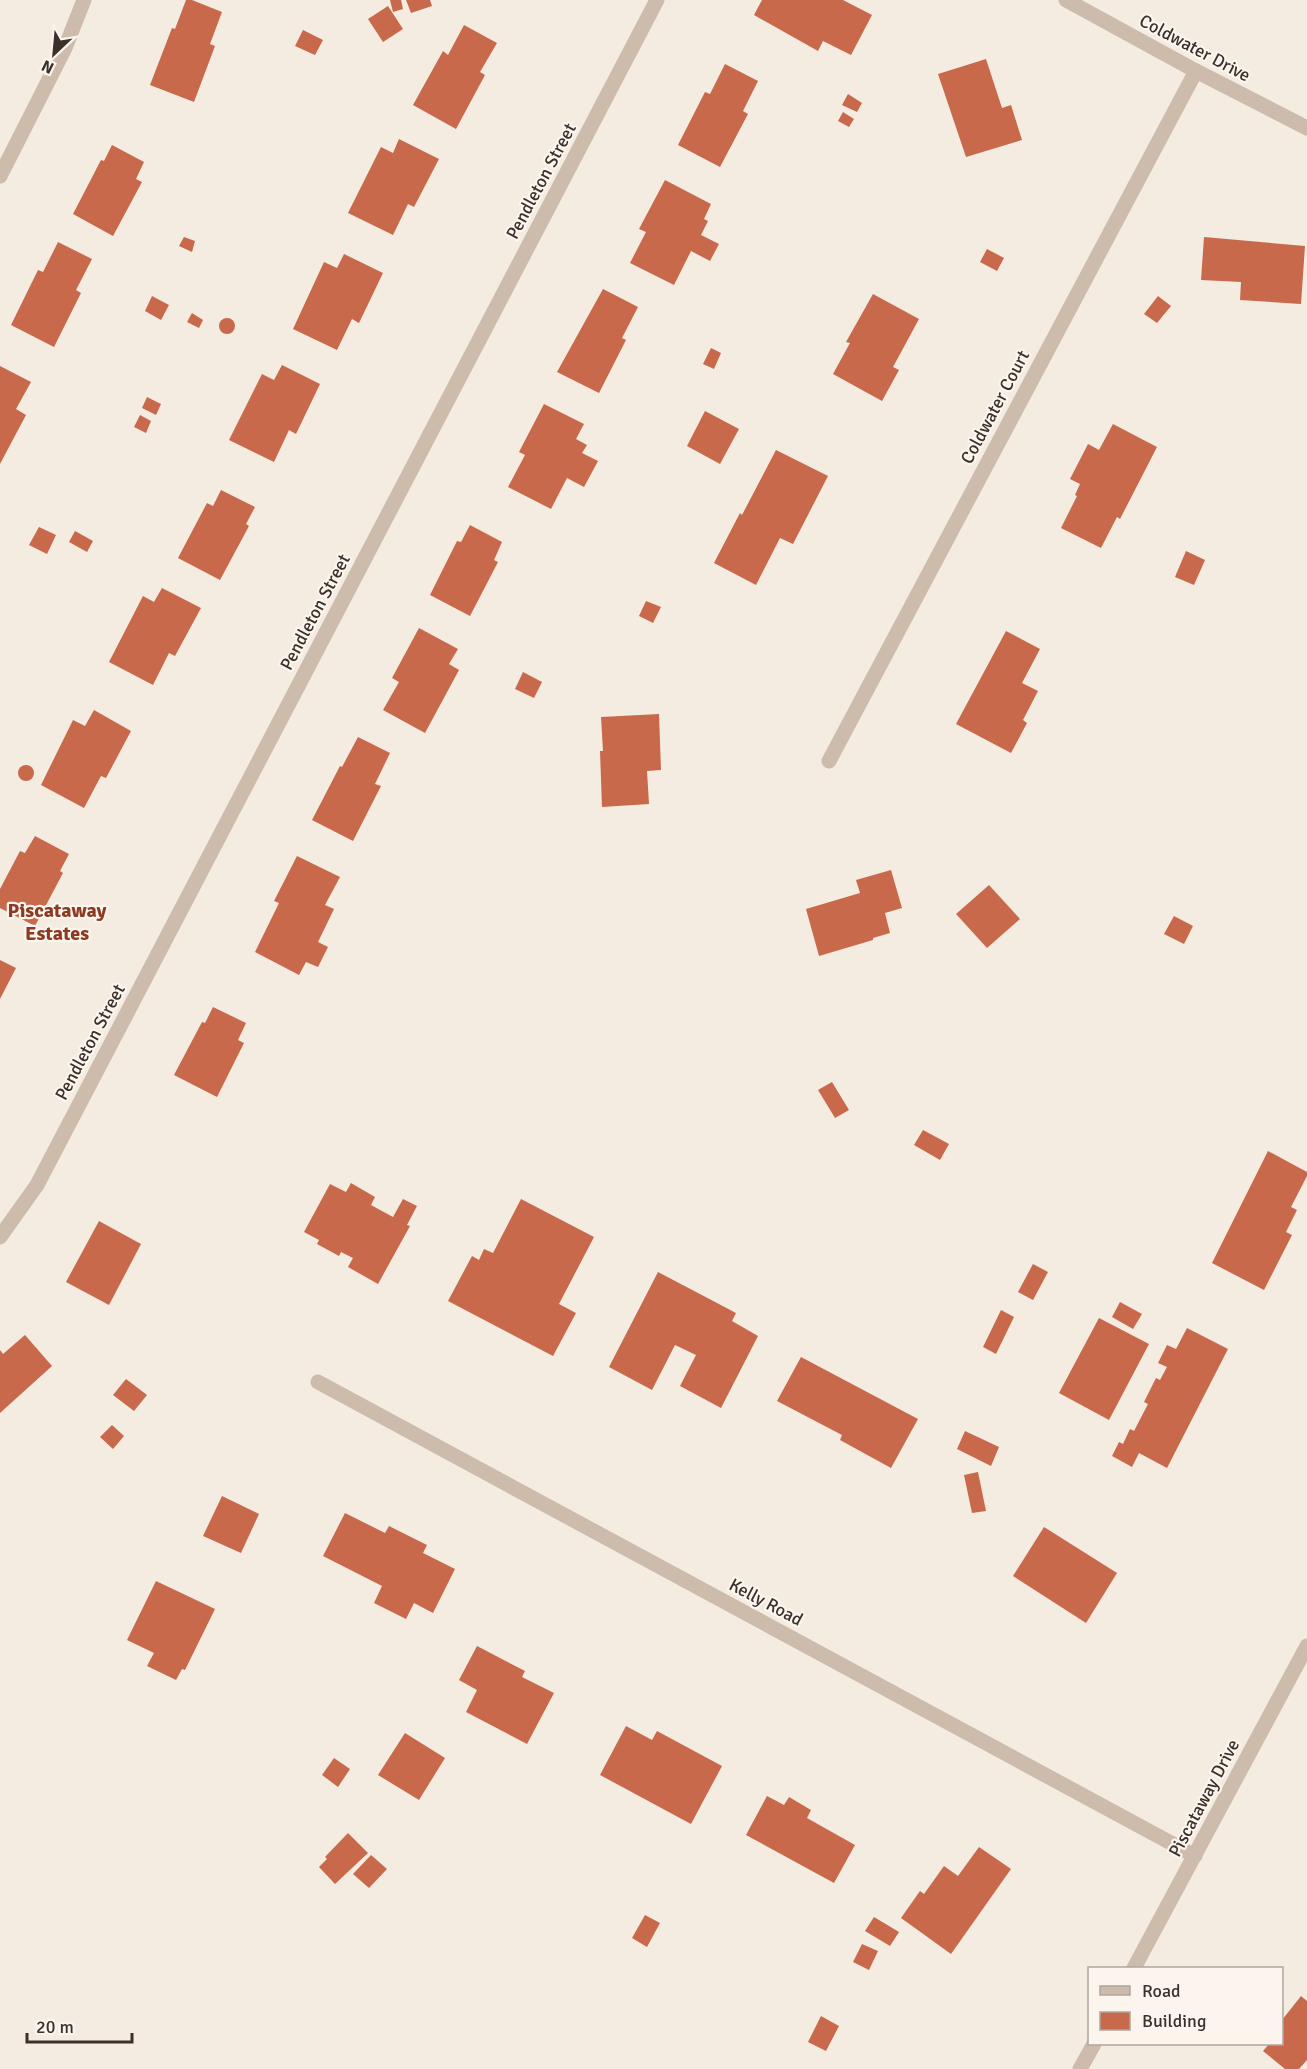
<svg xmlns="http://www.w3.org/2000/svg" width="1307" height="2069" viewBox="0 0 1307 2069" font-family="Signika,sans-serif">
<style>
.building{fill:#c8694b}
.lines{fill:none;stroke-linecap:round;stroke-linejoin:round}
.street{stroke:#cdbbac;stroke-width:15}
.labels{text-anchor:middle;stroke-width:4.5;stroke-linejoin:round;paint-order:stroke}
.street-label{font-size:18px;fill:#3b302b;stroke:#fbf5ee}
.neighbourhood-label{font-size:20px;font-weight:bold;fill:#8c3b22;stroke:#fbf5ee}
</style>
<rect width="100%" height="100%" fill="#f4ebe1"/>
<g class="building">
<polygon points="186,0 192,0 222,12 210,44 215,46 194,102 150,85 172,28 175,29"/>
<polygon points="390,0 401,0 403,9 393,12"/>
<polygon points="406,0 430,0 432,6 411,13"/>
<polygon points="762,0 843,0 872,15 851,55 823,41 818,51 754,15"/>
<polygon points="388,6 403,29 383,42 368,19"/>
<polygon points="464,25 497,43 480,72 485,75 456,129 413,105 443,51 448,55"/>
<polygon points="303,30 323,40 315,55 295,46"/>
<polygon points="986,59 1002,108 1011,105 1022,140 966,157 938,74"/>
<polygon points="725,64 758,81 743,111 748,114 720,167 678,145 705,92 710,94"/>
<polygon points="848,94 862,103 857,112 842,105"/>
<polygon points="843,112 854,119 849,127 838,121"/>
<polygon points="399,139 439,159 414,207 408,204 393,235 348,213 381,147 393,153"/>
<polygon points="112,145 144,162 136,179 142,182 113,236 73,214 101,160 104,161"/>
<polygon points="665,180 711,204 704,219 708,221 701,235 719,244 710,261 691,251 674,285 630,263 646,232 639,229"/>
<polygon points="184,237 195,241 192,252 179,246"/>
<polygon points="1204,237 1305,246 1301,304 1240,300 1241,282 1201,280"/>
<polygon points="58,242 92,259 76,290 81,293 54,347 11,325 38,270 43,272"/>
<polygon points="987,249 1004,258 997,271 980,262"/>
<polygon points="344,254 383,273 359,323 352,319 337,350 293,329 324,262 337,268"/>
<polygon points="603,289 638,307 622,338 626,340 599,393 557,372"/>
<polygon points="873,294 919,319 893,367 899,370 882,401 833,374 850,343 846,342"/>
<polygon points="152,296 169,305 161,320 145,311"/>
<polygon points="1158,296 1171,306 1157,323 1144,314"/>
<polygon points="192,313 203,320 199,328 187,322"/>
<circle cx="227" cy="326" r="8"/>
<polygon points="711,348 721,353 714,369 703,364"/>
<polygon points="282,365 320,384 296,434 289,430 274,462 229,440 262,374 274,380"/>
<polygon points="0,366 31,382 16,409 26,415 0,464"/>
<polygon points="147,397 161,404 156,415 142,408"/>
<polygon points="544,404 584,424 576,439 587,445 582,453 598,461 584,487 567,478 551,509 508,487 525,455 519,452"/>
<polygon points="705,411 739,429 720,464 687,446"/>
<polygon points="140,415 151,421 146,433 134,427"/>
<polygon points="1113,424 1157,447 1120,519 1117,517 1101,548 1061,528 1077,496 1075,495 1080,484 1070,479 1088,444 1099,450"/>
<polygon points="776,450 828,476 793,544 780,538 756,585 714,563 740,513 742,515"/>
<polygon points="221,490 255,507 246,524 249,526 220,580 178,558 207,503 213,506"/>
<polygon points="470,525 502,542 494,560 498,562 470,616 430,595 457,541 461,542"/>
<polygon points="39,527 56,535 47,554 29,545"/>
<polygon points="75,531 93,541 87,552 69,542"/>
<polygon points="1186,551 1205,560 1194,585 1175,577"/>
<polygon points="162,588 201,608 175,656 169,653 153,685 109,662 143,596 154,602"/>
<polygon points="646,601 661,607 653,623 639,616"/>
<polygon points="419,628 458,649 449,664 459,670 425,733 383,710 399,682 392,678"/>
<polygon points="1006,631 1040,649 1022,683 1038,691 1023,720 1027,723 1011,753 956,724"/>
<polygon points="523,672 542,682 534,698 515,689"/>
<polygon points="94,710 131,731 106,778 101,776 84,808 41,785 73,720 85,726"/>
<polygon points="659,714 661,770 647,771 649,804 602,807 600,751 603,751 601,717"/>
<polygon points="358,737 390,753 375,784 381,786 353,841 312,820 340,766 342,767"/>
<circle cx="26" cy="773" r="8"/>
<polygon points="35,836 69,854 60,871 63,873 35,926 0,908 0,889 20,851 25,853"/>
<polygon points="297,856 340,877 325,905 334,909 318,942 328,947 318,967 306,962 299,975 255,952 279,903 274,901"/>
<polygon points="891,870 902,908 885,913 890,933 873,938 873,940 819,956 806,909 860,893 856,880"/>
<polygon points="989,885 1020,919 987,948 956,914"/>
<polygon points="1174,916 1193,926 1184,944 1164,934"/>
<polygon points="0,960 16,968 0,999"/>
<polygon points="213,1007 246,1023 238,1040 244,1043 217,1097 174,1075 202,1022 205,1023"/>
<polygon points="832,1082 849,1110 835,1118 818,1090"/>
<polygon points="923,1130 949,1144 940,1160 914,1145"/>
<polygon points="1268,1151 1307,1172 1307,1176 1291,1207 1297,1210 1286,1232 1292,1235 1264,1290 1212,1263"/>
<polygon points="351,1183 375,1197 371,1205 393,1217 403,1199 417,1206 407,1225 410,1226 378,1284 348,1267 353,1258 341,1252 339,1256 317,1244 319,1240 304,1232 330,1184 346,1192"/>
<polygon points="521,1199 594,1237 559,1304 576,1313 553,1356 448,1301 472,1256 479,1260 484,1249 493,1253"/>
<polygon points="99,1221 141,1244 109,1305 66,1282"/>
<polygon points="1033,1264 1048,1272 1033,1300 1018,1292"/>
<polygon points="658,1272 736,1313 732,1321 758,1336 721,1408 680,1386 696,1355 675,1345 652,1390 609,1367"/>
<polygon points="1120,1302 1142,1314 1133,1329 1112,1317"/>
<polygon points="1001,1310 1014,1317 996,1354 983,1347"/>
<polygon points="1099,1318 1149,1344 1109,1420 1059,1393"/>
<polygon points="1187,1328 1228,1349 1167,1468 1139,1453 1132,1467 1112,1456 1119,1442 1123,1444 1130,1429 1134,1431 1148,1404 1144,1402 1156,1378 1160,1380 1167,1367 1158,1363 1167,1345 1176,1349"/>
<polygon points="25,1335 52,1366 0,1413 0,1350 3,1354"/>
<polygon points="801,1357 918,1419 891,1468 840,1440 842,1435 777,1401"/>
<polygon points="126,1379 147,1395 134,1411 113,1395"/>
<polygon points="112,1425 124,1436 113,1449 100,1437"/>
<polygon points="965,1431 999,1447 991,1466 957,1449"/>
<polygon points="978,1472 986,1511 972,1513 964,1475"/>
<polygon points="222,1496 259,1514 241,1553 203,1536"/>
<polygon points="345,1513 385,1533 389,1526 427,1545 423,1553 455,1569 433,1613 414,1603 406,1619 374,1603 382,1586 323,1556"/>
<polygon points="1044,1527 1117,1573 1086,1623 1013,1576"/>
<polygon points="156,1581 215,1609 185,1670 182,1669 176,1680 147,1666 154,1653 127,1640"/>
<polygon points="477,1646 525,1671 522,1677 554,1693 527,1744 466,1712 477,1690 459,1680"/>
<polygon points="626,1726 652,1740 657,1731 722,1766 691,1824 600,1775"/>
<polygon points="405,1733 445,1758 419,1800 378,1775"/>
<polygon points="334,1758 350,1769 338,1787 322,1775"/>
<polygon points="767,1796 784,1805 789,1797 811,1810 807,1818 855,1845 834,1883 746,1835"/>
<polygon points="348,1833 368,1853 335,1884 319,1867 327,1859 325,1857"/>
<polygon points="979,1847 1011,1869 951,1954 901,1918 920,1891 924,1894 944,1866 958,1876"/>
<polygon points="371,1855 387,1869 369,1888 353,1874"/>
<polygon points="645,1915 660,1923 647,1947 632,1938"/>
<polygon points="874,1917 899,1932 890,1946 865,1931"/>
<polygon points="862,1944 878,1951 869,1970 853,1962"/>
<polygon points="1301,1996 1307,2001 1307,2060 1299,2069 1285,2069 1263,2051 1269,2044 1282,2044 1282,2020"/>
<polygon points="821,2016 839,2026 826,2051 808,2042"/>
</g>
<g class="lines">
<g class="street">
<polyline points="1066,0 1196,71 1307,128"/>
<polyline points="0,176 65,48 84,0"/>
<polyline points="829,761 1196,71"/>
<polyline points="0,1237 37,1185 657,0"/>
<polyline points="318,1382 1195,1856"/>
<polyline points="1134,1968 1307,1646"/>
<polyline points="1080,2069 1094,2044"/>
</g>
</g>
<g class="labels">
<g class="street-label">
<text transform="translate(1195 48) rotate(28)" y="6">Coldwater Drive</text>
<text transform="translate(541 181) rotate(-62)" y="6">Pendleton Street</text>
<text transform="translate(995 407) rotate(-62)" y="6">Coldwater Court</text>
<text transform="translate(315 612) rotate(-62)" y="6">Pendleton Street</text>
<text transform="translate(90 1042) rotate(-62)" y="6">Pendleton Street</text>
<text transform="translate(766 1602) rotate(28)" y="6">Kelly Road</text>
<text transform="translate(1204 1798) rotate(-62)" y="6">Piscataway Drive</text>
</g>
<g class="neighbourhood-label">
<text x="57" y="917">Piscataway<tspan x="57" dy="23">Estates</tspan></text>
</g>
</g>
<rect x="1088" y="1967" width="195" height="78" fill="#fbf5ee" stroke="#aea6a0" stroke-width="1.5"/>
<rect x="1100" y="1986" width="30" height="9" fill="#cdbbac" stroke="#aea6a0" stroke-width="1.5"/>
<text x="1142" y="1997" font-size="18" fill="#3b302b">Road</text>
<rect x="1100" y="2012" width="30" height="18" fill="#c8694b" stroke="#aea6a0" stroke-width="1.5"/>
<text x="1142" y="2027" font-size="18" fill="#3b302b">Building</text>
<g transform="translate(54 54) rotate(206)" stroke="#fbf5ee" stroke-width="4.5" paint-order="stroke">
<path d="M0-4.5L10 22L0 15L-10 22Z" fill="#3b302b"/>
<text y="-9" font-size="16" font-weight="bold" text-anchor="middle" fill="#3b302b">N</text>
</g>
<path d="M27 2033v9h105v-9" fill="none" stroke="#3b302b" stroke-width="3"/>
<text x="36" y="2033" font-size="18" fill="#3b302b" stroke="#fbf5ee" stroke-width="4.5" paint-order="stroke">20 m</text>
</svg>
